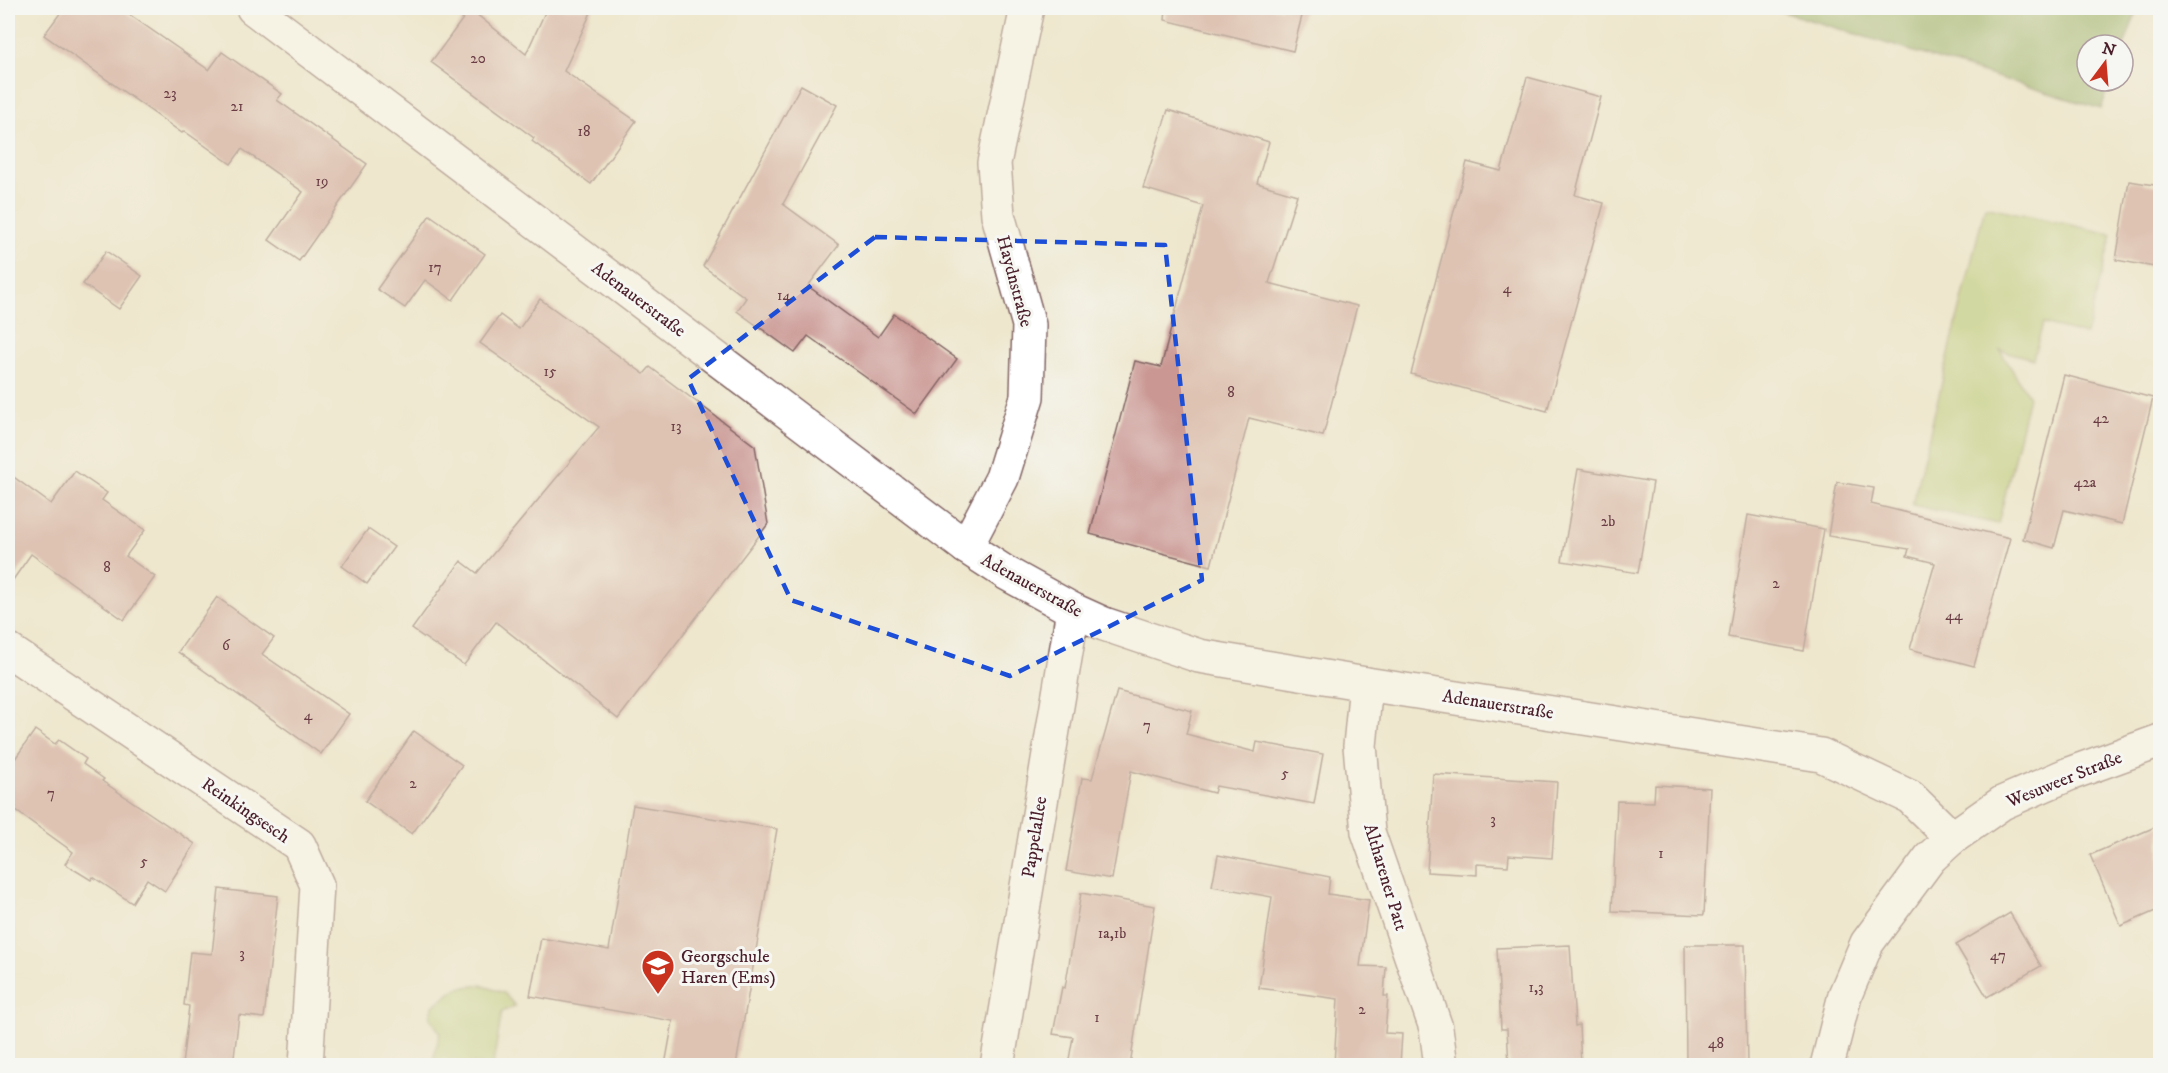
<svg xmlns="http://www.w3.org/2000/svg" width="2168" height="1073" viewBox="0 0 2168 1073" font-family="'IM FELL DW Pica',serif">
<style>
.green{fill:#b0c66b;stroke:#7d724b;stroke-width:1.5}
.forest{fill:#8cab5f;stroke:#6b6545;stroke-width:1.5}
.building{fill:#ca9793}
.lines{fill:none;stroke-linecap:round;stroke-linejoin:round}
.minor-casing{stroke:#836564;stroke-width:36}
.tertiary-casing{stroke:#836564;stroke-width:36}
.secondary-casing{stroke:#836564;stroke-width:36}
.minor{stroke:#fff;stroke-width:33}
.tertiary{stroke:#fff;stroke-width:33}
.secondary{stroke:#fff;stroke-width:33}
.marked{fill:none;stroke:#1d4ed8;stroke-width:4.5;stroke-dasharray:12 8;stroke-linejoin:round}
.labels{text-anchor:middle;stroke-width:6;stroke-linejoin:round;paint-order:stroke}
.number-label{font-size:15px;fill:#6a3d45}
.street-label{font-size:18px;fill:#4a1f2b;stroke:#f6f6f2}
.poi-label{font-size:18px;fill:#4a1f2b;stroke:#f6f6f2;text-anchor:start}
</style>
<rect width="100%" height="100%" fill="#f6f6f2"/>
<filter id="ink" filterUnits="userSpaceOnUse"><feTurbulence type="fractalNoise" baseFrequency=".0167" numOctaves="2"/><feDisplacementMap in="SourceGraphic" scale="12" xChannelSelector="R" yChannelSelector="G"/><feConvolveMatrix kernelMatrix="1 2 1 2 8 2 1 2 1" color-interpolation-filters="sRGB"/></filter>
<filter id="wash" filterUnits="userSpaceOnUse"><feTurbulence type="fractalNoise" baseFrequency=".008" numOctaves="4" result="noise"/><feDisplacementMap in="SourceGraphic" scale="24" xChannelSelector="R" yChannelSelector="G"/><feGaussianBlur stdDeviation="1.35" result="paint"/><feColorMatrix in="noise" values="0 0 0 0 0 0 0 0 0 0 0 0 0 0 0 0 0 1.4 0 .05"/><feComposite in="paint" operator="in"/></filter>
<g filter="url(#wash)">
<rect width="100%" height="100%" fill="#eee7cd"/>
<g class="green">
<polygon points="1985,206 2112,234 2086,335 2043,324 2033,359 2000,350 2029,397 1998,524 1912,505"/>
<polygon points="481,985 504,993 515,1006 502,1012 493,1065 432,1065 440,1033 430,1017 433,1006 457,988"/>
</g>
<polygon class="forest" points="1770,8 2138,8 2123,49 2123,45 2087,45 2087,81 2111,81 2101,109"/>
<g id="blocks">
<g class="building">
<polygon points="64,8 120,8 209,70 222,52 282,94 277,100 367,164 299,261 269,240 303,192 242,149 231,164 184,131 182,133 44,35"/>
<polygon points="547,8 593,8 564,71 636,121 591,184 532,141 534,138 431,62 470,9 526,54"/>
<polygon points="1166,8 1304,8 1293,51 1165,20"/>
<polygon points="1527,77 1601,97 1575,195 1604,203 1547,411 1411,374 1467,162 1501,171"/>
<polygon points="801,85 837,105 783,204 839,245 808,286 878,337 894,314 957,359 917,414 808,336 795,353 737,311 746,298 703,266"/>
<polygon points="1168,110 1269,142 1257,183 1297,195 1269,283 1357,306 1323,436 1249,418 1211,566 1090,534 1135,361 1161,367 1203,206 1143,188"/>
<polygon points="2129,181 2160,186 2160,268 2116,260"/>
<polygon points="430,215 485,254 453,300 425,280 405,308 377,289"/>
<polygon points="106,251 142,276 119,309 83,284"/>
<polygon points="540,299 644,374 650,367 755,446 768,524 618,719 496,622 464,665 412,629 461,561 477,573 599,427 480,343 500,315 519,329"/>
<polygon points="2064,375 2153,398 2122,524 2064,510 2054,548 2023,539"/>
<polygon points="1578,469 1653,482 1638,573 1562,561"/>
<polygon points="75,471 107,493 102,500 145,530 126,556 155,577 124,620 31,554 8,587 8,473 51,504"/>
<polygon points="1837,482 1874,488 1871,504 2010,538 1974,666 1910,649 1935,563 1907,556 1909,549 1828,536"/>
<polygon points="1748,515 1824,529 1804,651 1728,637"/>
<polygon points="368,529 394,547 367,584 342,566"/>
<polygon points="217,597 274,638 262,654 349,714 321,754 178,652"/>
<polygon points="1117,691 1192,711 1186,734 1255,752 1257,742 1323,754 1314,804 1216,786 1214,793 1131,771 1112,879 1066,871 1082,778 1092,779"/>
<polygon points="35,730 55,744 59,740 86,759 83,764 104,779 102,781 195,844 165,891 147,879 132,903 93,877 91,880 65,864 73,852 8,805 8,769"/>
<polygon points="414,731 462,765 412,834 365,801"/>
<polygon points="1433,774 1557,782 1552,858 1509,855 1508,866 1477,864 1477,875 1427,872"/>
<polygon points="1655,785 1710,788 1704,915 1612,911 1617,801 1654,802"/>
<polygon points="633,805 777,829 736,1065 665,1065 673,1021 530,996 541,938 609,950"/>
<polygon points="2160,825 2160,909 2121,926 2090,855"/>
<polygon points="1218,855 1330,877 1328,894 1369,900 1360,966 1386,967 1384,996 1388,996 1385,1033 1402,1034 1400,1065 1334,1064 1338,999 1259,988 1272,897 1212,886"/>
<polygon points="219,889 278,896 264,1018 239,1015 233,1065 182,1065 189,1006 184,1005 190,952 212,954"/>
<polygon points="1081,893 1155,906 1130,1065 1068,1065 1073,1037 1053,1034 1062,987 1065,988"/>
<polygon points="2010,913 2041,966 1987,997 1956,945"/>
<polygon points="1570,945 1575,1026 1579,1025 1581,1065 1509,1065 1507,1029 1501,1029 1497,948"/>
<polygon points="1685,945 1745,945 1747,1065 1686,1065"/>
</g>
</g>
</g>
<g filter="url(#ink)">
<use href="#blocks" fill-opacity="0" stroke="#836564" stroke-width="1.5"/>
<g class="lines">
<defs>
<g id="minor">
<polyline points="966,547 1002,478 1027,397 1029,325 998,215 994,163 1027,8"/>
<polyline points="8,650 299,845 317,885 306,1066"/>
<polyline points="1366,684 1360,746 1368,832 1436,1028 1441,1066"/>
<polyline points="997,1066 1073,610"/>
</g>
<polyline id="tertiary" points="253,8 966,547 1006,573 1073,610 1104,624 1199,656 1366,684 1821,755 1910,797 1952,838"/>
<polyline id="secondary" points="1827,1066 1845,995 1867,943 1930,858 1952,838 2002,803 2069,774 2160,741"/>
</defs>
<use href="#minor" class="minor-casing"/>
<use href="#tertiary" class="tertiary-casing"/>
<use href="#secondary" class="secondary-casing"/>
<use href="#minor" class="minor"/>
<use href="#tertiary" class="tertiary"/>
<use href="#secondary" class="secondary"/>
</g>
</g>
<path d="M0 0H2168V1073H0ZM875,237l290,8 37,335 -192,96 -219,-76 -103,-221z" fill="#eee7cd" fill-opacity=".55" fill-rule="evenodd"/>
<path class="marked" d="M875,237l290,8 37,335 -192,96 -219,-76 -103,-221z"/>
<defs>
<symbol id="school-pin" viewBox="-11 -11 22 30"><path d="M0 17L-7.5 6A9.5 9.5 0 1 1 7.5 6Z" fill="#c8321e" stroke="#f6f6f2"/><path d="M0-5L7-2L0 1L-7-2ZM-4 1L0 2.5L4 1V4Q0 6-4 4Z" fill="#fff"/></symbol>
</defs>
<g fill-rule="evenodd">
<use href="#school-pin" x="639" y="947" width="38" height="52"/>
</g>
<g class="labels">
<g class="number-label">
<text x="478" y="63">20</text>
<text x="170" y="98">23</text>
<text x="237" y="111">21</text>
<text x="584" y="136">18</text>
<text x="322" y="186">19</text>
<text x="435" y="272">17</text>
<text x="1507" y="293">4</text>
<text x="784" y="300">14</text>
<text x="550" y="376">15</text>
<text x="1231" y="397">8</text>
<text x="2101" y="423">42</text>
<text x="676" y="431">13</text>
<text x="2085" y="487">42a</text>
<text x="1608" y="526">2b</text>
<text x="107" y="572">8</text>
<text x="1776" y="588">2</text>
<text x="1954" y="620">44</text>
<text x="226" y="650">6</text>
<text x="308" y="720">4</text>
<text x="1147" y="730">7</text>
<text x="1285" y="778">5</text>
<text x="413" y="788">2</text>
<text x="51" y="798">7</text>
<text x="1493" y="824">3</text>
<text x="1661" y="858">1</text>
<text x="144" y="866">5</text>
<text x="1112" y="938">1a,1b</text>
<text x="242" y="958">3</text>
<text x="1998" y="960">47</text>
<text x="1536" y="992">1,3</text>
<text x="1362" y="1014">2</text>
<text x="1097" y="1022">1</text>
<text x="1716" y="1048">48</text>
</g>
<g class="street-label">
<text transform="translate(1015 281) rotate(75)" y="6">Haydnstraße</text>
<text transform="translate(639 299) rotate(37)" y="6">Adenauerstraße</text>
<text transform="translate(1032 585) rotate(29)" y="6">Adenauerstraße</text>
<text transform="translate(1498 704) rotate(9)" y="6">Adenauerstraße</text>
<text transform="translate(2064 779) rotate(-22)" y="6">Wesuweer Straße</text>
<text transform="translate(246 810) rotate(34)" y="6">Reinkingsesch</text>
<text transform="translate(1034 837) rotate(-81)" y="6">Pappelallee</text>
<text transform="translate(1386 877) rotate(73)" y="6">Altharener Patt</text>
</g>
<g class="poi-label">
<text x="681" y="962">Georgschule<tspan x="681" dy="21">Haren (Ems)</tspan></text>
</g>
</g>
<rect width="2168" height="1073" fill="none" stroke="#f6f6f2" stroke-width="30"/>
<g transform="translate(2105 63) rotate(16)"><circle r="28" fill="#f6f6f2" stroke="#b1a0a2" stroke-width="1.5"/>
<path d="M0-4.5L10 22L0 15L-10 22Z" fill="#c8321e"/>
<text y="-9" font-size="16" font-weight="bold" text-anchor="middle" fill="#4a1f2b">N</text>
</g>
</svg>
